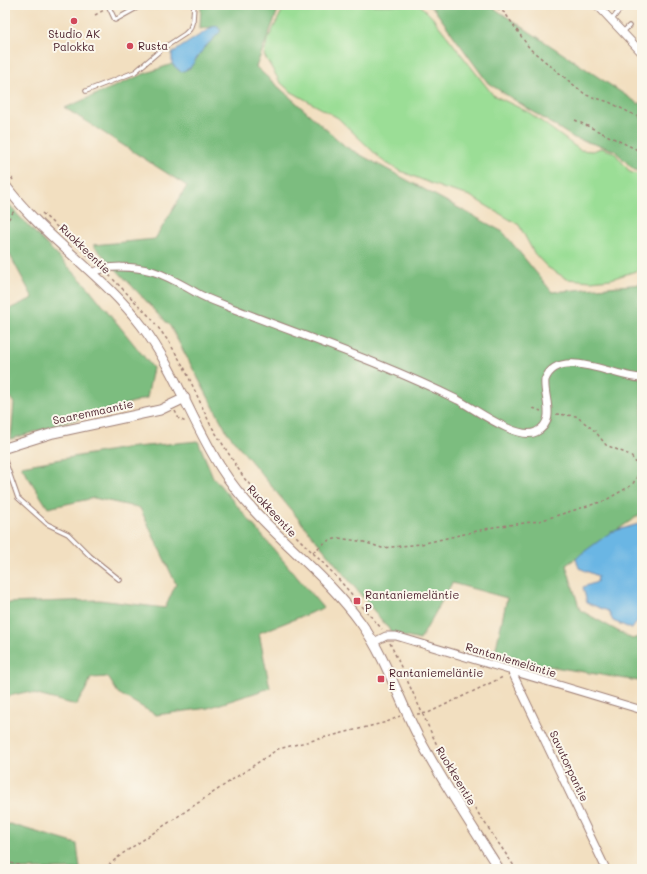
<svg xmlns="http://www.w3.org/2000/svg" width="647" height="874" viewBox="0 0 647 874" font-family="Mali,sans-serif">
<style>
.green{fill:#9bde96;stroke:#727e60}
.forest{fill:#7cbd7f;stroke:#636e55}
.water{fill:#6bb6e4;stroke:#5a6a88}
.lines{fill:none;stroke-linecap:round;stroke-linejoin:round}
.service-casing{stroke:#9e7f76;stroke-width:5.5}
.minor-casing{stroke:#9e7f76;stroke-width:9}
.tertiary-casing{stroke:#9e7f76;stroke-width:11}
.path{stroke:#9e7f76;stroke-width:1.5;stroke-dasharray:3 3;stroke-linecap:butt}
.service{stroke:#fff;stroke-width:3.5}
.minor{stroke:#fff;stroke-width:7}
.tertiary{stroke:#fff;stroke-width:9}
.poi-dot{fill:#d1495b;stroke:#fbf7ec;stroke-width:1.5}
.labels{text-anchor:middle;stroke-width:4;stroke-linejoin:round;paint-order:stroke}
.poi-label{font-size:11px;fill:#4a1f2b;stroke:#fbf7ec;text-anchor:start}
.street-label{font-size:11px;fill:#4a1f2b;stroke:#fbf7ec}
</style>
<rect width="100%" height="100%" fill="#fbf7ec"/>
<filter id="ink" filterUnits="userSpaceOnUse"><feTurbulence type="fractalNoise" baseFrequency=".025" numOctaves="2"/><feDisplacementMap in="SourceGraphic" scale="8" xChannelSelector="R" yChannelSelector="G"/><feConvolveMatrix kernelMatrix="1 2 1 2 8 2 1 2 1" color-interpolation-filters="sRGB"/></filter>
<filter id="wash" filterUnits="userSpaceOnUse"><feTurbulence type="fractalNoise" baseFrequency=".012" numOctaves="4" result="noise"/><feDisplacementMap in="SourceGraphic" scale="16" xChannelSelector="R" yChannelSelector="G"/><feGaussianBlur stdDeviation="0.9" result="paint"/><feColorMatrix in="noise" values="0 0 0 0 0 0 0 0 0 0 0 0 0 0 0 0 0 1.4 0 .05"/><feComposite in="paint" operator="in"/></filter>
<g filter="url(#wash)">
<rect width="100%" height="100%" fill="#f2dfc0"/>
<polygon class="green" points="285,5 420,5 432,17 493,95 530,113 580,150 592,151 601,148 614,152 630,172 642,176 642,269 611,279 591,281 567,279 547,267 534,253 519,225 470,196 442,188 398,170 383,161 338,118 290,91 280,82 264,55 267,41"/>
<g class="forest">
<polygon points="201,5 280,5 256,67 346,147 503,232 552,292 642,284 642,513 566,565 580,610 632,639 642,636 642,677 638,681 494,657 507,598 452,583 420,640 393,634 227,432 170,326 93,245 155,239 187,186 65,108 141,75 172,64 181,72 221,31 217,26 200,29"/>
<polygon points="427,5 489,5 639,104 642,101 642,173 633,169 614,150 574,138 488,83 434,9"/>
<polygon points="5,199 17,214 88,287 153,368 147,398 11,439 14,403 5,391 5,311 33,298 5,246"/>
<polygon points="198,441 213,477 323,608 259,633 270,688 208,708 156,715 118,693 108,677 91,678 85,691 76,705 26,692 5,697 5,603 99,600 165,608 176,584 140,508 94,498 48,508 21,466 125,448"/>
<polygon points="10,824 77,844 80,869 5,869 5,825"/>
</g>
<g class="water">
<polygon points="217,26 221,31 204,48 190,68 181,72 172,64 172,53 212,27"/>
<polygon points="642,523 642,621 638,620 632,629 613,621 608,611 587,603 583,587 597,582 598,576 579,568 576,559 581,554 611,532"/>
</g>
</g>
<g filter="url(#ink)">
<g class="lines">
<defs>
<g id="service">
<polyline points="108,5 115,20 142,5"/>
<polyline points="612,20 620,9"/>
<polyline points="623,32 629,26"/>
<polyline points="86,91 135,72 162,49 185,34 190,29 193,20 194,5"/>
<polyline points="5,461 18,498 47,524 68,534 90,556 120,580"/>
</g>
<g id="minor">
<polyline points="597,5 642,53"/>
<path d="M93,273c14,-9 43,-6 59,-2 16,5 29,13 43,21 13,8 28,12 42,18 74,29 149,54 221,90 17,9 60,41 78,32 22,-11 7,-34 9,-52 13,-36 74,-1 97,-2"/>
<polyline points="374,642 386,636 396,636 642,710"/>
<polyline points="512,672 606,869"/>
</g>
<g id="tertiary">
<path d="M5,185c39,53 98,89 137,141 33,44 50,96 79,142 38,60 99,98 140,155 25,35 38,77 58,115 24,45 53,88 80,131"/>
<polyline points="5,448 53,433 160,410 185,398"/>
</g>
</defs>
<use href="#service" class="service-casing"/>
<use href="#minor" class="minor-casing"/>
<use href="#tertiary" class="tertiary-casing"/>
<g class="path">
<polyline points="492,5 505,13 530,49 586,95 609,102 642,119"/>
<polyline points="95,15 104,10"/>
<polyline points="575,120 642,152"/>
<polyline points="5,168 13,180"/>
<polyline points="42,213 96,263"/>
<polyline points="5,224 14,211"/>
<polyline points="109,275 151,318 169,342 185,369 210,424 244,478 281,521 333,573 382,629"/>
<polyline points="533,408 541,411"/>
<polyline points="175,411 179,419 186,422"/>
<polyline points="556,414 576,416 595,431 606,445 630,455 641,469"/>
<polyline points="313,552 327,541 339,538 364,542 382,548 421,544 494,527 539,521 604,501 632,485 642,469"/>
<polyline points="390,643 447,767 516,869"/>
<polyline points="417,714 428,713 503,677"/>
<polyline points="5,861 29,869"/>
<polyline points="104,869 122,854 278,749 387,722 400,716"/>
</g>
<use href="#service" class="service"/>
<use href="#minor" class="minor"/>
<use href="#tertiary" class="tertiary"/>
</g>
</g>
<g class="poi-dot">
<circle cx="74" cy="21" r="4"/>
<circle cx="130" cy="46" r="4"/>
<rect x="353" y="597" width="8" height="8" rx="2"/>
<rect x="377" y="675" width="8" height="8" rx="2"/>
</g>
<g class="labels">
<g class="poi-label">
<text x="74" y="38" text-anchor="middle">Studio AK<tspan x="74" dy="13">Palokka</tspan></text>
<text x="138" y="50">Rusta</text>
<text x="365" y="599">Rantaniemeläntie<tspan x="365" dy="13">P</tspan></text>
<text x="389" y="677">Rantaniemeläntie<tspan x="389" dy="13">E</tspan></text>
</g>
<g class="street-label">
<text transform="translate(85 249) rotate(44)" y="4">Ruokkeentie</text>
<text transform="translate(93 412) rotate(-12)" y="4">Saarenmaantie</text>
<text transform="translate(272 511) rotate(47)" y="4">Ruokkeentie</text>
<text transform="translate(511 660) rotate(17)" y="4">Rantaniemeläntie</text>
<text transform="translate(569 766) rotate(65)" y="4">Savutorpantie</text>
<text transform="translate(456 776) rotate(59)" y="4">Ruokkeentie</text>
</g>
</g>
<rect width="647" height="874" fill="none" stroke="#fbf7ec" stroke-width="20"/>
</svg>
